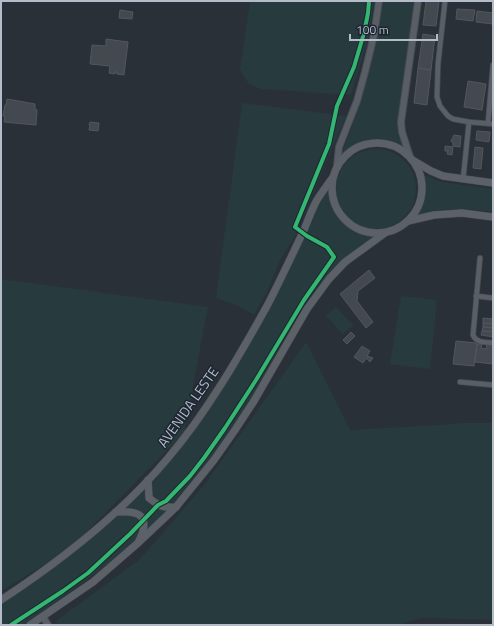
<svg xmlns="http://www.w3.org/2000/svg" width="494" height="626" viewBox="0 0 494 626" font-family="'Titillium Web',sans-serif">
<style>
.green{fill:#273a3e}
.building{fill:#444950;stroke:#52575f}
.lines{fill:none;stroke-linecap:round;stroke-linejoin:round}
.street-casing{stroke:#484c53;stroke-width:6}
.secondary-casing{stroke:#484c53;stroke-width:8}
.primary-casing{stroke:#484c55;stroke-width:8}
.street{stroke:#5a5e66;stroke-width:4.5}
.secondary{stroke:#595d64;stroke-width:6}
.primary{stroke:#5c6168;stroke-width:7}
.cycleway-casing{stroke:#1d2633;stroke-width:6}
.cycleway{stroke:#33b770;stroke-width:4}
.labels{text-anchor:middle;stroke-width:3;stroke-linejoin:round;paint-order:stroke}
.street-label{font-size:14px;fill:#b4bcc9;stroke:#1d2633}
</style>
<rect width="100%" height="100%" fill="#2a3038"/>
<g class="green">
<path d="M250,1h124l-7,42 -16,52 -90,-6c-13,-5 -15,-7 -21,-20z"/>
<polygon points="383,1 417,1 402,122 408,154 392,144 374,142 354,146 339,161 358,110"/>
<polygon points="242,103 346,116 294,238 281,258 267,292 254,315 241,307 216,298"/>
<circle cx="376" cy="189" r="40"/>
<path d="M422,174l19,8 52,7v23c-30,-4 -48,-5 -77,4 7,-14 11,-27 6,-42z"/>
<path d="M331,182c0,5 0,10 1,15 4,26 27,37 51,37l-51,46 -119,175 -36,46 -11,8 -15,-11v-10l7,-13 29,-39 63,-97z"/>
<polygon points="1,279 208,307 184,433 70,549 1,591"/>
<polygon points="401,296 437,300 430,369 390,364"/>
<polygon points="336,307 353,325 343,334 326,316"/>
<polygon points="306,342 350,430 439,425 463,423 493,423 493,620 421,618 397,625 58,625 56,621 139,560 205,484"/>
<polygon points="157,476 151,488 150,498 171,509 139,541 42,613 22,625 1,625 1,604 62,561 118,515"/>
</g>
<g class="building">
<polygon points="426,1 439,1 436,26 423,25"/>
<polygon points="457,9 475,10 473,21 456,19"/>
<polygon points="120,10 133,12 132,19 119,18"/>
<polygon points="477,11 493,13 493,24 476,22"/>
<polygon points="423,34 435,36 431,70 418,68"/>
<polygon points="106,39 128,42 124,75 117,74 117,72 115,72 115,74 109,73 110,66 90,64 92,45 106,46"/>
<polygon points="418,68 431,70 427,105 414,103"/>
<polygon points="468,81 486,84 482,110 464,107"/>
<polygon points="7,99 35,104 35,109 37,110 36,125 4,122 5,117 3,116 5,105 6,105"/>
<polygon points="90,122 99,123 98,131 89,130 90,125 89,125"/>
<polygon points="477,131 490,132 489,142 476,140"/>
<polygon points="454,135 461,136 460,147 453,146 453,143 451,141"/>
<polygon points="445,146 453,147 452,155 447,154 448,151 445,151"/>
<polygon points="475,147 483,148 481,169 473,168"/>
<polygon points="369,270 375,278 358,291 357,301 373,322 366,328 340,294"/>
<polygon points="483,318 493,319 493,324 483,323"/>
<polygon points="483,323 493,324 493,328 483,327"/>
<polygon points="483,327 493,328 493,332 482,331"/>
<polygon points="482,331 493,332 493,337 481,335"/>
<polygon points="351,332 355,336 347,344 343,340"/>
<polygon points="456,341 477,343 474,366 453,364"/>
<polygon points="477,344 482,344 481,348 486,349 487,344 493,345 493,364 475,362"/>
<polygon points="362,346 370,351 367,356 373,358 370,362 366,358 363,363 354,357"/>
</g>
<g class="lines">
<defs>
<g id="street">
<polyline points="445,1 438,64 437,97 440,106 448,116 453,119 469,122 493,124"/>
<polyline points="488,123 493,65"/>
<polyline points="463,180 469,122"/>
<path d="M480,258l-7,77c3,8 13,7 20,8"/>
<polyline points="476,296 493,298"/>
<polyline points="460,382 493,385"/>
</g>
<g id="secondary">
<polyline points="410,157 402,132 401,122 418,1"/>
<polyline points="337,166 339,147 357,101 365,72 374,35 379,1"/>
<polyline points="43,617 48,625"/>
</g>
<g id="primary">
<circle cx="377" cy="188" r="45"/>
<polyline points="414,161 431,171 443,176 493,183"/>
<polyline points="408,221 434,215 462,213 493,217"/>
<path d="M148,480l1,18c10,8 14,10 27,9"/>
<path d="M116,512c24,-2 35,4 23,29"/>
<path d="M1,600c61,-40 120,-86 167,-142 39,-46 70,-100 99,-152 13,-25 25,-51 37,-76 4,-10 8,-21 13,-30 5,-8 11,-16 16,-23"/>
<polyline points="30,625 93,582 138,543 176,507 214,460 235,430 254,401 307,309 329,279 345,262 385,233"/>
</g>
</defs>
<use href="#street" class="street-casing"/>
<use href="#secondary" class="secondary-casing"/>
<use href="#primary" class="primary-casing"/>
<use href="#street" class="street"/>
<use href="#secondary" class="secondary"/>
<use href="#primary" class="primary"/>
<defs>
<polyline id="cycleway" points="11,625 63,591 88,573 130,534 158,505 166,501 190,476 204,458 225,428 256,380 304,300 334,257 327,247 307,236 295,227 329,144 337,106 354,67 364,33 368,13 369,1"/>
</defs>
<use href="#cycleway" class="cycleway-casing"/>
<use href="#cycleway" class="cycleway"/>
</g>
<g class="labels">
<g class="street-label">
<text transform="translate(188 407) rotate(-55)" y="5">AVENIDA LESTE</text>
</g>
</g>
<rect width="494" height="626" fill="none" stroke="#b4bcc9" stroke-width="4"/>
<path d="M350 34v6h87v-6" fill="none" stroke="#b4bcc9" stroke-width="2"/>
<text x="356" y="34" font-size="12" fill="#b4bcc9" stroke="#1d2633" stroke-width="3" paint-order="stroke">100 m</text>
</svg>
